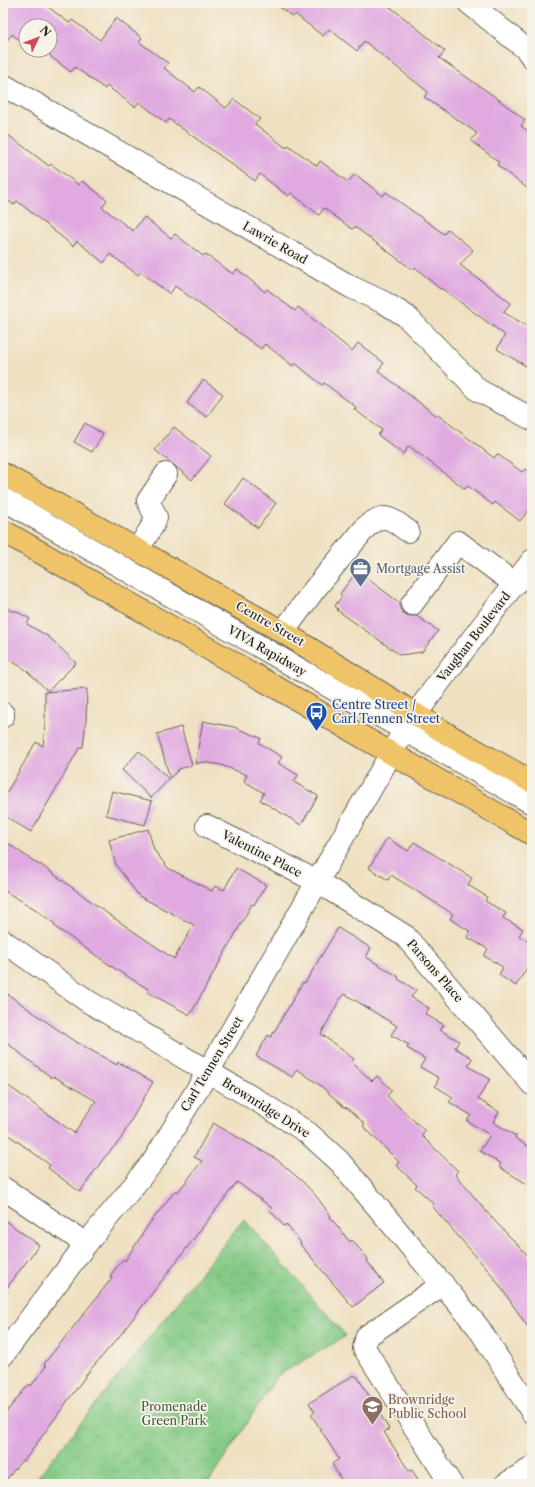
<svg xmlns="http://www.w3.org/2000/svg" width="535" height="1487" viewBox="0 0 535 1487" font-family="'Libre Caslon Text',serif">
<style>
.park{fill:url(#park-crowns);stroke:#507350}
.building{fill:#e0aae1}
.lines{fill:none;stroke-linecap:round;stroke-linejoin:round}
.minor-casing{stroke:#666156;stroke-width:24}
.major-casing{stroke:#666156;stroke-width:24}
.minor{stroke:#fff;stroke-width:22}
.major{stroke:#efc469;stroke-width:22}
.labels{text-anchor:middle;stroke-width:3.5;stroke-linejoin:round;paint-order:stroke}
.street-label{font-size:12px;fill:#1c1c1c;stroke:#f7f3e8}
.service-label{font-size:12px;fill:#4e5e75;stroke:#f7f3e8;text-anchor:start}
.transit-label{font-size:12px;fill:#164399;stroke:#f7f3e8;text-anchor:start}
.education-label{font-size:12px;fill:#785e54;stroke:#f7f3e8;text-anchor:start}
.park-label{font-size:12px;fill:#405941;stroke:#f7f3e8}
</style>
<defs>
<pattern id="park-crowns" width="20" height="18" patternUnits="userSpaceOnUse"><rect width="20" height="18" fill="#83ca85"/><path d="M2 6a3 3 0 1 1 6 0M12 15a3 3 0 1 1 6 0" fill="none" stroke="#71ad72"/></pattern>
</defs>
<rect width="100%" height="100%" fill="#f7f3e8"/>
<filter id="ink" filterUnits="userSpaceOnUse"><feTurbulence type="fractalNoise" baseFrequency=".025" numOctaves="2"/><feDisplacementMap in="SourceGraphic" scale="8" xChannelSelector="R" yChannelSelector="G"/><feConvolveMatrix kernelMatrix="1 2 1 2 8 2 1 2 1" color-interpolation-filters="sRGB"/></filter>
<filter id="wash" filterUnits="userSpaceOnUse"><feTurbulence type="fractalNoise" baseFrequency=".012" numOctaves="4" result="noise"/><feDisplacementMap in="SourceGraphic" scale="16" xChannelSelector="R" yChannelSelector="G"/><feGaussianBlur stdDeviation="0.9" result="paint"/><feColorMatrix in="noise" values="0 0 0 0 0 0 0 0 0 0 0 0 0 0 0 0 0 1.4 0 .05"/><feComposite in="paint" operator="in"/></filter>
<g filter="url(#wash)">
<rect width="100%" height="100%" fill="#efe0c1"/>
<polygon class="park" points="244,1219 346,1336 277,1376 208,1484 32,1484"/>
<g id="blocks">
<g class="building">
<polygon points="3,3 43,3 69,23 72,20 100,40 116,18 142,38 139,42 168,63 164,68 195,92 199,87 226,108 234,99 260,119 255,124 286,148 288,145 317,166 320,161 348,182 355,174 383,196 386,192 444,234 448,229 473,250 460,265 511,303 503,312 532,329 532,356 526,366 497,349 505,335 441,288 440,289 415,267 413,270 355,227 352,229 324,208 319,215 291,193 288,196 260,174 255,181 169,119 166,123 139,102 135,107 107,86 105,89 75,67 71,72 50,56 50,26 26,26 26,45 12,34 3,46"/>
<polygon points="274,3 383,3 393,9 445,51 439,58 494,96 525,120 521,126 532,134 532,192 497,165 499,162 471,141 477,133 424,97 428,92 364,41 357,51 329,29 323,36 295,14 293,17"/>
<polygon points="3,131 49,166 51,164 79,185 82,181 107,200 102,207 133,231 144,217 171,238 175,234 203,256 205,254 233,274 237,269 265,292 267,289 295,311 298,307 352,351 358,343 384,363 378,371 437,416 438,415 494,458 497,454 522,472 525,469 532,475 532,506 520,521 495,502 493,505 468,486 465,489 409,446 403,454 378,435 382,430 354,409 356,407 324,383 322,385 295,363 293,366 265,344 261,349 175,286 170,294 141,272 138,275 110,254 104,263 77,241 73,246 17,201 14,205 3,197"/>
<polygon points="203,380 223,394 207,417 187,403"/>
<polygon points="85,423 103,434 92,452 74,442"/>
<polygon points="174,427 211,456 192,480 155,450"/>
<polygon points="243,478 276,503 258,528 225,504"/>
<polygon points="357,571 400,603 400,609 404,614 410,616 417,616 438,631 422,652 400,655 337,610 338,609 335,606 342,596 340,594"/>
<polygon points="3,606 13,612 14,610 30,619 27,624 49,637 76,663 48,691 25,669 3,656"/>
<polygon points="87,689 86,721 83,747 80,747 31,832 3,815 3,799 36,742 43,746 45,725 45,692"/>
<polygon points="203,721 234,727 261,738 259,743 282,757 278,763 298,775 294,782 318,796 301,825 260,800 264,793 244,781 247,775 221,765 203,762 195,764"/>
<polygon points="181,727 192,765 179,769 170,778 157,734"/>
<polygon points="139,751 169,779 151,798 122,770"/>
<polygon points="112,791 152,801 145,825 106,815"/>
<polygon points="148,829 154,850 168,868 212,891 215,886 224,890 236,868 266,885 254,905 252,904 190,1015 147,992 148,989 114,968 54,926 55,924 35,909 3,890 3,840 39,865 40,864 111,916 174,959 194,925 139,896 116,865 109,840"/>
<polygon points="387,838 408,851 414,842 472,878 468,885 487,897 485,901 506,913 503,918 523,929 519,936 532,944 532,959 516,986 499,975 503,967 484,956 488,949 467,937 470,931 450,919 453,914 391,875 388,880 369,868"/>
<polygon points="338,928 371,948 366,957 399,977 398,979 416,990 411,997 429,1008 425,1014 444,1025 440,1030 459,1041 455,1048 472,1058 468,1066 490,1079 478,1099 499,1112 493,1122 516,1136 515,1138 532,1149 532,1187 499,1167 501,1164 480,1151 490,1135 467,1121 471,1115 449,1102 453,1097 435,1086 439,1078 420,1067 425,1059 407,1048 409,1045 391,1035 397,1026 345,994 340,999 321,1034 354,1059 351,1062 372,1081 377,1076 392,1090 387,1096 425,1131 421,1135 458,1171 455,1174 491,1217 532,1260 532,1333 493,1276 444,1220 432,1206 434,1204 415,1187 417,1185 396,1165 399,1162 363,1126 365,1124 346,1107 345,1108 321,1086 297,1069 292,1077 256,1056 268,1035 271,1037 303,982 305,983"/>
<polygon points="3,991 71,1039 117,1065 118,1062 153,1082 120,1140 104,1158 80,1192 48,1168 50,1165 3,1131 3,1082 74,1133 96,1101 53,1076 52,1078 3,1040"/>
<polygon points="213,1123 276,1159 303,1182 316,1196 331,1216 330,1217 350,1242 352,1240 368,1259 367,1261 384,1283 353,1307 300,1244 301,1243 286,1224 284,1226 270,1210 272,1208 237,1182 118,1338 90,1370 24,1461 22,1460 3,1484 3,1416 29,1384 31,1386 46,1366 44,1364 112,1278 110,1276 123,1259 125,1261 149,1224 175,1191 178,1192 202,1161 194,1157"/>
<polygon points="3,1219 39,1245 3,1293"/>
<polygon points="354,1375 356,1377 357,1376 389,1429 384,1432 409,1471 412,1470 421,1484 344,1484 332,1464 339,1459 311,1414 315,1412 309,1403"/>
</g>
</g>
</g>
<g filter="url(#ink)">
<use href="#blocks" fill-opacity="0" stroke="#666156" stroke-width="1"/>
<g class="lines">
<defs>
<g id="minor">
<polyline points="469,3 526,49 532,57"/>
<polyline points="3,85 351,287 385,303 406,316 478,390 532,419"/>
<polyline points="3,499 532,803"/>
<polyline points="138,549 153,525 156,517 148,501 166,474"/>
<polyline points="412,604 458,542 515,584"/>
<path d="M283,632l31,-42 52,-63c19,-16 25,-8 42,4"/>
<polyline points="3,714 3,716"/>
<polyline points="207,826 318,882 405,936 532,1084"/>
<polyline points="3,941 89,1002 258,1101 308,1133 339,1161 478,1327 532,1412"/>
<polyline points="3,1188 86,1244"/>
<polyline points="443,1284 367,1336 364,1348 451,1484"/>
<polyline points="3,1355 86,1244 153,1162 208,1072 404,731 434,689 532,561"/>
<polyline points="506,1484 532,1468"/>
</g>
<g id="major">
<polyline points="3,474 283,632 452,737 532,782"/>
<polyline points="3,531 532,834"/>
</g>
</defs>
<use href="#minor" class="minor-casing"/>
<use href="#major" class="major-casing"/>
<use href="#minor" class="minor"/>
<use href="#major" class="major"/>
</g>
</g>
<defs>
<symbol id="office-pin" viewBox="-11 -11 22 30"><path d="M0 17L-7.5 6A9.5 9.5 0 1 1 7.5 6Z" fill="#5c6f8a" stroke="#f7f3e8"/><path d="M-6-3h4V-5.5h4V-3h4V5H-6ZM-1-4.5V-3h2v-1.5ZM-6 0V1H6V0Z" fill="#fff"/></symbol>
<symbol id="bus-pin" viewBox="-11 -11 22 30"><path d="M0 17L-7.5 6A9.5 9.5 0 1 1 7.5 6Z" fill="#1a4fb4" stroke="#f7f3e8"/><path d="M-5-6H5V4H4V6H2V4H-2V6H-4V4H-5ZM-3.5-4V0h7V-4ZM-3.5 1.2v1.5H-2V1.2ZM2 1.2v1.5H3.5V1.2Z" fill="#fff"/></symbol>
<symbol id="school-pin" viewBox="-11 -11 22 30"><path d="M0 17L-7.5 6A9.5 9.5 0 1 1 7.5 6Z" fill="#8d6e63" stroke="#f7f3e8"/><path d="M0-5L7-2L0 1L-7-2ZM-4 1L0 2.5L4 1V4Q0 6-4 4Z" fill="#fff"/></symbol>
</defs>
<g fill-rule="evenodd">
<use href="#office-pin" x="348" y="556" width="25" height="34"/>
<use href="#bus-pin" x="304" y="700" width="25" height="34"/>
<use href="#school-pin" x="360" y="1394" width="25" height="34"/>
</g>
<g class="labels">
<g class="street-label">
<text transform="translate(275 243) rotate(30)" y="4">Lawrie Road</text>
<text transform="translate(270 624) rotate(30)" y="4">Centre Street</text>
<text transform="translate(474 637) rotate(-52)" y="4">Vaughan Boulevard</text>
<text transform="translate(267 651) rotate(30)" y="4">VIVA Rapidway</text>
<text transform="translate(262 854) rotate(27)" y="4">Valentine Place</text>
<text transform="translate(435 971) rotate(49)" y="4">Parsons Place</text>
<text transform="translate(212 1064) rotate(-59)" y="4">Carl Tennen Street</text>
<text transform="translate(266 1108) rotate(32)" y="4">Brownridge Drive</text>
</g>
<g class="service-label">
<text x="376" y="573">Mortgage Assist</text>
</g>
<g class="transit-label">
<text x="332" y="709">Centre Street /<tspan x="332" dy="14">Carl Tennen Street</tspan></text>
</g>
<g class="education-label">
<text x="388" y="1404">Brownridge<tspan x="388" dy="14">Public School</tspan></text>
</g>
<g class="park-label">
<text x="174" y="1411">Promenade<tspan x="174" dy="14">Green Park</tspan></text>
</g>
</g>
<rect width="535" height="1487" fill="none" stroke="#f7f3e8" stroke-width="16"/>
<g transform="translate(38 38) rotate(47)"><circle r="19" fill="#f7f3e8" stroke="#9f9d96"/>
<path d="M0-3L7 15L0 10L-7 15Z" fill="#d1495b"/>
<text y="-6" font-size="11" font-weight="bold" text-anchor="middle" fill="#1c1c1c">N</text>
</g>
</svg>
